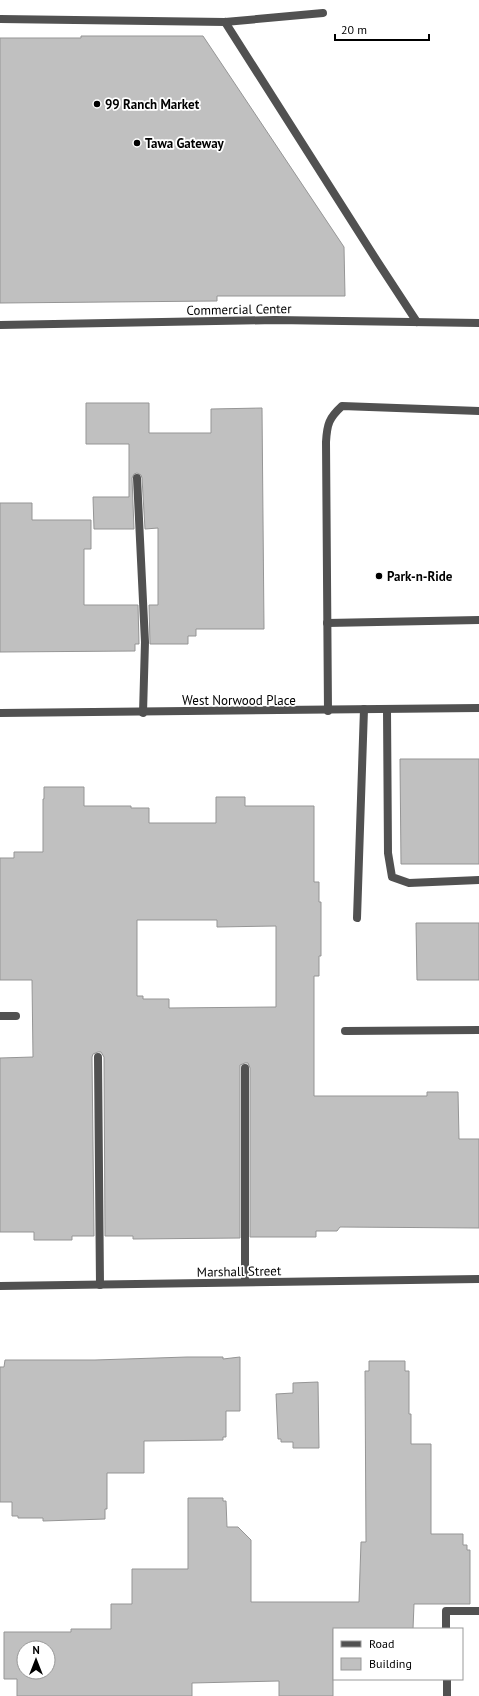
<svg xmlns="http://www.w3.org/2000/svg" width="479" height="1696" viewBox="0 0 479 1696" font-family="'PT Sans',sans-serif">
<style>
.building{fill:#c0c0c0;stroke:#959595;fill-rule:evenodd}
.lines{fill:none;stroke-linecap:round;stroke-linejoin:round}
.lane{stroke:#515151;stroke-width:8}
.street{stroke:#515151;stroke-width:8}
.poi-dot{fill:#000;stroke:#fff;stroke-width:1.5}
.labels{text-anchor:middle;stroke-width:3.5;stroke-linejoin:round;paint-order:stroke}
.poi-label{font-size:13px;font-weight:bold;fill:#000;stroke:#fff;text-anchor:start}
.street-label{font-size:13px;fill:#000;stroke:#fff}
</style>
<rect width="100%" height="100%" fill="#fff"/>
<g class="building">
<polygon points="81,36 203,36 344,247 345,296 217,296 217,301 0,303 0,38 81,38"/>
<polygon points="86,403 149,403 149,433 211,433 211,409 262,408 264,629 196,629 196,636 188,636 188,644 150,644 149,605 158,605 158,528 145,529 142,478 141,475 137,473 134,474 132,478 134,529 94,529 93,497 129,497 129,444 86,444"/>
<polygon points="0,503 32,503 32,520 91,520 91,549 84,549 84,605 138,605 139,644 135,644 135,651 0,652"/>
<polygon points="400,759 479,759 479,864 401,864"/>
<path d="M44,787h40v19h47v2h18v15h67v-26h29v9h69v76h5v20h2v54h-2v20h-5v120h113v-4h31l1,47h20v89l-139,-1 -3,4h-21v6h-66v-169l-2,-5h-3l-5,2v173l-107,1v-3h-28l-1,-179 -3,-5h-3l-5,2 -1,3 2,179h-22v4h-38v-8h-34v-174l33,-1 -1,-77h-32v-122h14v-6h29v-53h1zM137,920h80v7l59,-1v81l-107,1v-9h-26v-3h-6z"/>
<polygon points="416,923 479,923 479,980 417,980"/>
<polygon points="187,1357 223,1357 223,1359 240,1357 240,1411 226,1411 226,1437 223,1437 223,1440 144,1441 144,1473 107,1473 107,1509 105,1509 105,1519 43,1521 43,1518 18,1518 18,1516 12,1516 12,1502 0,1502 0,1367 4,1367 5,1360 95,1360"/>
<path d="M369,1361h36v10h4v43h2v30h20v90h32v11h4v5h3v54h-56l-1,25h-80v67h-54v-15l-87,2v13h-175v-17h-13v-47h67v-3h40v-25h21v-35h56v-71h35v3h3l1,26h11l13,13v62h108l2,-60h5l-1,-171h4zM24,1648h24v24h-24z"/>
<polygon points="318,1382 319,1448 293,1448 293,1442 281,1442 281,1439 278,1439 276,1394 293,1393 293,1383"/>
</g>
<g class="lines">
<g class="lane">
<polyline points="0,19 225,22 323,13"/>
<polyline points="225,22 379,264 417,322"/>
<polyline points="0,325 275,320 479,323"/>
<polyline points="137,478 145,642 143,713"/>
<polyline points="327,623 479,620"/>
<polyline points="387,710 388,853 392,877 409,883 479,880"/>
<path d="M328,711l-2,-269c1,-18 3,-24 16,-36l137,5"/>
<polyline points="357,918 364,709"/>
<polyline points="0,1016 16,1016"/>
<polyline points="345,1031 479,1030"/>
<polyline points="98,1057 100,1285"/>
<polyline points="245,1068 245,1282"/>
<polyline points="446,1629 446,1611 479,1611"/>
<polyline points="447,1679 447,1696"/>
</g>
<g class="street">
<polyline points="0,713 479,708"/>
<polyline points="0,1286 479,1279"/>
</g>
</g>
<g class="poi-dot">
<circle cx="97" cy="104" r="4"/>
<circle cx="137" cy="143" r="4"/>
<circle cx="379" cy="576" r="4"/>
</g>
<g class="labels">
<g class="poi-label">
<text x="105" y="109">99 Ranch Market</text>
<text x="145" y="148">Tawa Gateway</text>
<text x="387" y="581">Park-n-Ride</text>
</g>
<g class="street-label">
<text transform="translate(239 309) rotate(-1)" y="5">Commercial Center</text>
<text x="239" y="705">West Norwood Place</text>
<text transform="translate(239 1271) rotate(-1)" y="5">Marshall Street</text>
</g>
</g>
<rect x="333" y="1628" width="130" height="52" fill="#ffffff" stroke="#999999"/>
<rect x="341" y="1641" width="20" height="6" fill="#515151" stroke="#999999"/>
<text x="369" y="1648" font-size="12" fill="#000000">Road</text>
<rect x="341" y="1658" width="20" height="12" fill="#c0c0c0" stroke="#999999"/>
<text x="369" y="1668" font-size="12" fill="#000000">Building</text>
<g transform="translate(36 1660)"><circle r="19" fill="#ffffff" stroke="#999999"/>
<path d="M0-3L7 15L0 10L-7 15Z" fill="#000000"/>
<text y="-6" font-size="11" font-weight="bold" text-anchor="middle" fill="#000000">N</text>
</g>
<path d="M335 34v6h94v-6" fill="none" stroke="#000000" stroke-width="2"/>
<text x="341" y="34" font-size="12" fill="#000000" stroke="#ffffff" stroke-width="3" paint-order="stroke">20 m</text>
</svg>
